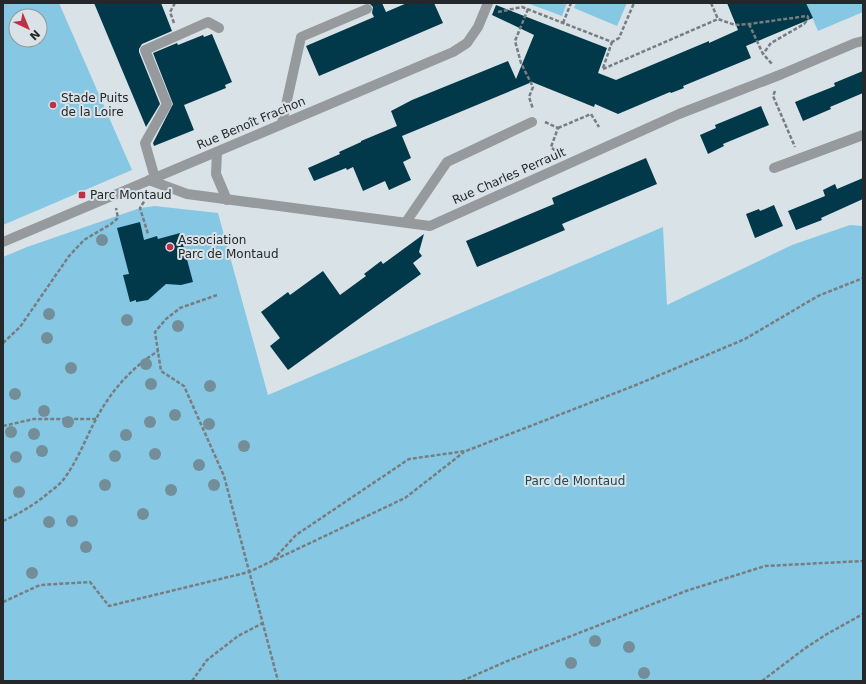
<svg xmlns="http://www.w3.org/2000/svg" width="866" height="684" viewBox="0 0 866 684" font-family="'DejaVu Sans',sans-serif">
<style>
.green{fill:#86c8e4;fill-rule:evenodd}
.building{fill:#01394b}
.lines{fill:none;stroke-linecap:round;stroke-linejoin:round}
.path{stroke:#777d80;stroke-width:2.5;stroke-dasharray:4 2;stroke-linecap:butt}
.minor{stroke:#969a9c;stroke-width:10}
.tree{fill:#738e98}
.poi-dot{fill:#bf2f46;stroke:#d9e3e7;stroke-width:1.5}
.labels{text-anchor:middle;stroke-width:4;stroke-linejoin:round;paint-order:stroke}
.poi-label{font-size:12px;fill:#25282a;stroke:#d9e3e7;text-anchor:start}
.street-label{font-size:12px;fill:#25282a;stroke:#d9e3e7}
.park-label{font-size:12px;fill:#204858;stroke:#d9e3e7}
</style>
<rect width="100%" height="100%" fill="#d9e3e7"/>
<g class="green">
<path d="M3,3h56l73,167 -129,55zM16,16h24v24h-24z"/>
<polygon points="527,3 567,3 562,16"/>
<polygon points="576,3 627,3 617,26 574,8"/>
<polygon points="806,3 863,3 863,12 818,31"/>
<polygon points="155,206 218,213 268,395 663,227 667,305 792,245 850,225 863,226 863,681 3,681 3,257 27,247 140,208"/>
</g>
<g class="building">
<polygon points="94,3 161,3 172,31 142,44 139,49 139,52 160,104 146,127"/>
<polygon points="369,3 382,3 386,12 407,3 434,3 443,23 319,76 306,46 374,17 372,13 373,7"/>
<polygon points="727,3 806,3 813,18 746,46 751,58 683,86 684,88 671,93 670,92 618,114 595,104 594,107 532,82 402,136 411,158 403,162 411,180 389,190 385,181 363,191 353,167 347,170 346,168 314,181 308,168 340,154 339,152 361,142 361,141 397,126 391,111 412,100 508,61 516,79 534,35 492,15 496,5 607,48 598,73 616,80 709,41 709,43 738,30"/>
<polygon points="212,34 232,82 225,85 226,88 184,105 194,130 154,146 153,143 173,104 153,53 177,43 178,45 203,35 204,37"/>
<polygon points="863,71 863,93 830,107 831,109 803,121 795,102 835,86 834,83"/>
<polygon points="761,106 769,125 723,144 724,146 708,154 700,135 716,128 715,125"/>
<polygon points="646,158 657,184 562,224 565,230 477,267 466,241 554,204 552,198"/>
<polygon points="863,178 863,199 821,218 822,220 796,230 788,211 825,196 823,190 835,184 837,189"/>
<polygon points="774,205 783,226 755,238 746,214 759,209 760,211"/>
<polygon points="140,222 144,240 157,236 158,239 180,233 193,282 181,285 166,284 148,300 136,302 136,300 130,302 123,275 129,274 117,228"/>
<polygon points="424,234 419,252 422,256 413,263 421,274 288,370 270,346 280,338 261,312 288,292 290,295 323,271 340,295 366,276 364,274 381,261 383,264"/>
</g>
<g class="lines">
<g class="path">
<polyline points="711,3 718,19"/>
<polyline points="528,9 515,41 521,63 533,87 529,97 533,109"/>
<polyline points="498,12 522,7 612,42 619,38 634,3"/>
<polyline points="174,23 170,12 175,3"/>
<polyline points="563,23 571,3"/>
<polyline points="749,24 763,54 773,65"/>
<polyline points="603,68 612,42"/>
<polyline points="603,69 718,19 735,25 749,24 807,16 808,17 808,19 804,24 771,43 763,54"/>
<polyline points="775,91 773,96 795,147"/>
<polyline points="545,122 558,128 551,147 559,154"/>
<polyline points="558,128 591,114 599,127"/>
<polyline points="144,196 145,200 140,208 148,234"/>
<polyline points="217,295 180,308 166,319 155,332 161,371 184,386 224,476 278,681"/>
<polyline points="3,343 20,327 69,256 84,240 111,224 118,218 116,208"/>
<polyline points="3,426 34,419 96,419"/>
<path d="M3,521c18,-8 34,-18 49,-31 4,-3 8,-6 11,-10 14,-18 22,-40 32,-59 15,-29 36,-53 63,-70"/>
<polyline points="273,560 296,535 409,459 466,451 636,385 745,339 818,296 863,278"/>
<polyline points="3,602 40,585 90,582 109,606 249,572 405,498 464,452"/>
<polyline points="192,681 207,660 238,636 263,623"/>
<polyline points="462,681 505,662 686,591 765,566 863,561"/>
<polyline points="762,681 804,649 827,634 863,614"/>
</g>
<g class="minor">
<polyline points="282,123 301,37 367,9"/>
<polyline points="217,152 216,174 227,200"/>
<polyline points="774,168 863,135"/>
<polyline points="155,178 145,143 167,104 145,50 208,22 219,28"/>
<polyline points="149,180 187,194 430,226 679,114 782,74 855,43 863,41"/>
<polyline points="406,222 447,162 532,122"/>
<path d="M3,242c150,-64 300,-128 450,-190l14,-9 11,-16 10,-24"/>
</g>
</g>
<g class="tree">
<circle cx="102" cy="240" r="6"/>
<circle cx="49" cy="314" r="6"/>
<circle cx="127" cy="320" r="6"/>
<circle cx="178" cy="326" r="6"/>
<circle cx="47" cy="338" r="6"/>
<circle cx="146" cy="364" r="6"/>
<circle cx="71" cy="368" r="6"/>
<circle cx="151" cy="384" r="6"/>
<circle cx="210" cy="386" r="6"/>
<circle cx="15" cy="394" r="6"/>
<circle cx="44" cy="411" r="6"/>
<circle cx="175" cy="415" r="6"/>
<circle cx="68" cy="422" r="6"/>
<circle cx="150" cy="422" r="6"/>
<circle cx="209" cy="424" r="6"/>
<circle cx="11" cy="432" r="6"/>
<circle cx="34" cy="434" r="6"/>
<circle cx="126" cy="435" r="6"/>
<circle cx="244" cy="446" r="6"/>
<circle cx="42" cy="451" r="6"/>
<circle cx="155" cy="454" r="6"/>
<circle cx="115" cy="456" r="6"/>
<circle cx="16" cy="457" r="6"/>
<circle cx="199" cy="465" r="6"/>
<circle cx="105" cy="485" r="6"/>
<circle cx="214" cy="485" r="6"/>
<circle cx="171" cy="490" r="6"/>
<circle cx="19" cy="492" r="6"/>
<circle cx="143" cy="514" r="6"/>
<circle cx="72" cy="521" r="6"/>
<circle cx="49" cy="522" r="6"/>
<circle cx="86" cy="547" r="6"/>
<circle cx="32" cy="573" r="6"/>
<circle cx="595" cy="641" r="6"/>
<circle cx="629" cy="647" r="6"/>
<circle cx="571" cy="663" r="6"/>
<circle cx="644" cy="673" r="6"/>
</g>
<g class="poi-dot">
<circle cx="53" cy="105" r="4"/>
<rect x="78" y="191" width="8" height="8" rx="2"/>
<circle cx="170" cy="247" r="4"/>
</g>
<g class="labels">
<g class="poi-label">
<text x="61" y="102">Stade Puits<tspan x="61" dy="14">de la Loire</tspan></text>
<text x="90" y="199">Parc Montaud</text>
<text x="178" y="244">Association<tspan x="178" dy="14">Parc de Montaud</tspan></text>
</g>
<g class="street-label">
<text transform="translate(251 123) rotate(-23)" y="4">Rue Benoît Frachon</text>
<text transform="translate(509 176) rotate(-24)" y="4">Rue Charles Perrault</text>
</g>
<g class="park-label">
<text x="575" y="485">Parc de Montaud</text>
</g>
</g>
<rect width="866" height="684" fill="none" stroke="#25282a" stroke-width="8"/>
<g transform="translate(28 28) rotate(136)"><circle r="19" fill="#d9e3e7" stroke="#91989b"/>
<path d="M0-3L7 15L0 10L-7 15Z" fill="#bf2f46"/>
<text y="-6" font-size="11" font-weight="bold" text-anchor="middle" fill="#25282a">N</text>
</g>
</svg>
